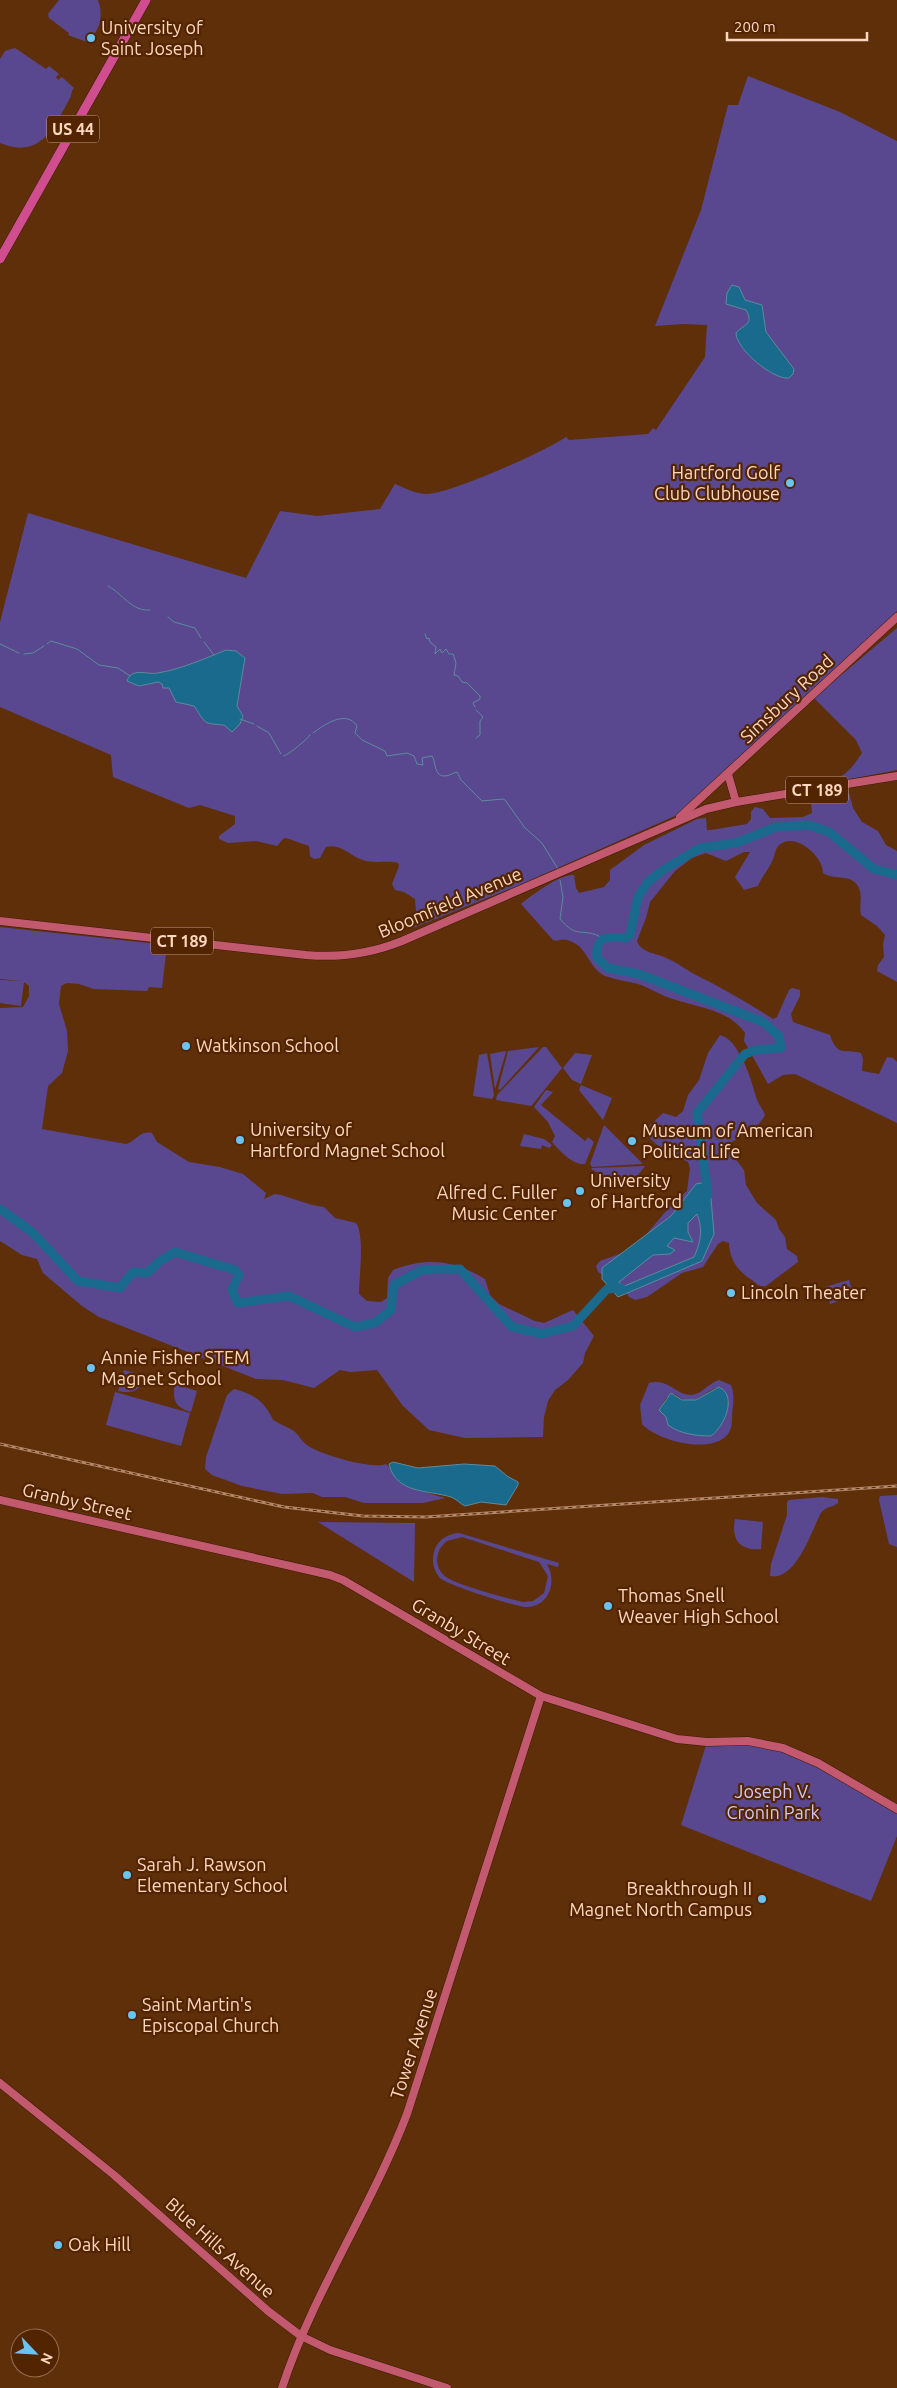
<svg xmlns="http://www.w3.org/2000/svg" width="897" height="2388" viewBox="0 0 897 2388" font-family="Ubuntu,sans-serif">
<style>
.green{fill:#59488f;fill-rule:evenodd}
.water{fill:#196a8d;stroke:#5d8b9c;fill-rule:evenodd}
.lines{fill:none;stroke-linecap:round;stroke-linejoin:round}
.stream{stroke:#5d8b9c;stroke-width:1}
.river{stroke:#196a8d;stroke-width:9}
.major-casing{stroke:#3b1a03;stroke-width:9}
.highway-casing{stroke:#3b1a03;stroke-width:10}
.major{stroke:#c2596f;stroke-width:8}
.highway{stroke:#d04e8f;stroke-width:9}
.rail-casing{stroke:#b2876a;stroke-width:3}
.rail{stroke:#532400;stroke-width:1;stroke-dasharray:4;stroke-linecap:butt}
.poi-dot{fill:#6ac3f1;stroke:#532400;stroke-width:2}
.labels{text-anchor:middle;stroke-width:4.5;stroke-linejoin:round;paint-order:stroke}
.shield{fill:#532400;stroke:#caa186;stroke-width:1}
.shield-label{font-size:16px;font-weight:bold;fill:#fdd7c0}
.poi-label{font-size:18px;fill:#fdd7c0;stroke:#532400;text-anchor:start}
.street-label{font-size:18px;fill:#fdd7c0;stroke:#532400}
.park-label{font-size:18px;fill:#d1caf4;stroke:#532400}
</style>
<rect width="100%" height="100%" fill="#5f2f0a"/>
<g class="green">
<path d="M59,0h39c6,16 2,31 -11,42l-19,-7 1,-2 -20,-15 -1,-4z"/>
<path d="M15,48l31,21 3,-3 10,8 -3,3 2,3 4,-3 12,11c-4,5 -1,4 -4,10 -16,29 -29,62 -70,45v-84l5,-8z"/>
<path d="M748,76l92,36 57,29v470l-220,204 -160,71 -104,42 -4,-5 7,-11 -1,-13 -11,-7 -9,-2 -3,-6 7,-18 -1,-3c-10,-3 -25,1 -35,-3 -13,-4 -22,-17 -37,-13l-6,11 -6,1 -4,-3 -1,-10 -23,-8 -3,1 -6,7 -21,-5 -28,2 -9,-4v-3l16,-12v-8l-35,-11 -11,3 -76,-31 -2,-22 -111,-48v-85l28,-109 218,65 34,-67 37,5 63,-7 15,-25c10,4 21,10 32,10 23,0 119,-43 139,-57l3,3 79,-6 5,-6 3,2 49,-73 2,-32 -23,-1 -29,2 46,-116 27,-105h10z"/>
<path d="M897,628v142l-84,16 -1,-5c30,-2 34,-4 50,-28l-6,-13 -42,-42z"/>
<path d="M832,793h17l4,15 9,14 16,9 8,14 11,6v131l-20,-11 1,-6 6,-8 -1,-13 2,-9 -8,-9 -16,-11c-2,-8 1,-16 -1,-24 -5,-19 -26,-10 -37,-18 0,-17 -26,-39 -41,-30 -7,4 -6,9 -9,16 -3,9 -11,17 -15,27l-14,4 -9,-13 15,-25h-6l-18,9 -20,-8 -14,5 -17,13 -25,31 -4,16 -9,23c4,12 19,12 29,17 11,4 20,12 30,17 26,13 52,28 77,44l4,-2 12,-27 3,-2 8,2v6l-9,18 2,8 37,13c8,23 13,13 31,18l2,6 -1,12 17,3 8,-17 6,1 4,4v61l-102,-49 -12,1 -15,9 -24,-43 1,-8c-17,-25 -52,-26 -78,-36 -10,-4 -19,-10 -29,-13 -11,-3 -22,-4 -33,-8 -17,-8 -17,-31 -38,-36 -5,-2 -9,2 -14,0l-32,-36c11,-9 39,-30 53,-29l2,13 3,5 25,-6 6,-7v-10l34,-25 53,-26 9,-1 1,12h4l36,-6 4,-5v-7l4,-5 8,2 7,9 33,-1 9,-4 -1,-10 2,-6z"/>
<path d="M0,927l167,18 -5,43 -13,-1 -2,4 -53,-2 -15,-5 -12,-1 -6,3 -2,18 8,27 1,20 -6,22 -14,13 -6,43 84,15c11,-3 13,-14 26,-11l5,9 32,20 31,5 23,7 23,19 -2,6 11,-5 6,1 31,10 12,2 11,11 21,5c9,13 3,54 3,71l8,7 14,1 6,-4 1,-20 5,-8c35,-13 60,-10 92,9l5,16 9,9 36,17 9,2 29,-13 21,26 -9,17 -2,10 -15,17 -13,10 -7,11 -4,16 -1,20 -78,1 -36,-8 -26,-24 -26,-36 -27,2 -10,-2 -26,18 -31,-8 -27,-1 -157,-62 -17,-11 -39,-33 -6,-14 -15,-4 -22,-14v-233l23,-1 6,-11v-10l-5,-4 -3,24 -21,-3v-23l23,1 -23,-2z"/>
<path d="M720,1035c19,4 32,46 36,62 2,7 7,12 9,18 -6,13 -23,21 -35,28l-2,6 16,21 2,15 11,18 19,17 3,9 6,8 2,12 10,7 1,6 -32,24c-7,1 -9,-2 -14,-6 -14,-9 -22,-19 -23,-37l-6,-2 -5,3 -15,23 -21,6 -35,24 -12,3 -6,-3 -5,-8 -26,-17 -2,-6 4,-5 25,-9 14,-9 33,-39 15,-13 3,-23 -2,-6c-12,-7 -40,-17 -42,-33l17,-16 13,4 7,-6 5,-16 11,-15 9,-27z"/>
<polygon points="539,1047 500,1090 498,1089 508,1051"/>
<polygon points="543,1047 546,1047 562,1068 533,1104 531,1106 496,1100 497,1095"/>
<polygon points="505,1051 506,1052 495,1089 490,1054"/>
<polygon points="487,1053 494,1095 492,1099 473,1096 479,1055"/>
<polygon points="575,1053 592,1055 581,1084 572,1080 563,1068"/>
<polygon points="581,1085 612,1098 603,1120 579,1090"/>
<path d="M546,1090l7,2 -12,13 44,36 3,-4 6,5 -9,22c-13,1 -25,-13 -33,-22l3,-6 -7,-14 -14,-15z"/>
<polygon points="604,1125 642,1163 642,1164 592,1167 590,1164"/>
<polygon points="524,1134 544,1139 552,1145 549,1148 542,1145 541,1149 520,1146"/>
<polygon points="645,1166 628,1188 591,1169 592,1168"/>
<polygon points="849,1280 854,1296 830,1304 825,1287"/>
<path d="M124,1370l21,6c-4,15 -13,18 -27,15z"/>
<path d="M719,1380l12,5c4,9 2,20 1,30 0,6 0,14 -4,19 -16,21 -71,7 -86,-10l-2,-19 9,-22c19,-5 27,12 42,12 12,-1 17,-12 28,-15zM721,1387c6,26 10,28 -10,49 -20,0 -37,-13 -52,-26l7,-12 9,-4c20,18 28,-5 46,-7z"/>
<path d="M175,1384l22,7 -6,21c-16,-4 -19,-13 -16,-28z"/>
<path d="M234,1389c20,5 31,13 39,31 6,4 15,7 21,11 5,4 8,11 13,14 11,9 66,25 79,19l24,24 35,10 -22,5h-59l-19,-6h-23l-9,-4 -31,1 -40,-8 -30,-11 -7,-6 1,-12 21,-62z"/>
<polygon points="115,1392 190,1413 181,1446 106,1425"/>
<polygon points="897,1495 897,1547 889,1544 879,1500 880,1496"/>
<path d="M822,1497l16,2v4c-6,5 -12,3 -17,10 -9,16 -25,69 -51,63l1,-12 16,-49v-13l2,-2z"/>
<path d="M735,1519l28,3 -2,27c-22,2 -30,-10 -26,-30z"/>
<polygon points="318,1522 415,1523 414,1582"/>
<path d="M459,1533l100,30 -1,4 -11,-3c10,17 3,42 -20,43 -11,0 -80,-22 -87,-29 -7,-8 -9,-19 -5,-29 4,-10 13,-15 24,-16zM462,1537l77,25 9,14 -4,17 -11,8 -10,1c-15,-3 -68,-18 -77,-25 -13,-10 -11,-27 1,-36z"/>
<polygon points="718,1741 784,1748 897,1809 897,1836 871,1901 681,1825 707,1742"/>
</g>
<g class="water">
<path d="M732,285l7,2 6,13 17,5 4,27 28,37 -1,5 -4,4c-16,2 -53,-29 -53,-45 6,-8 19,-8 10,-23l-20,-6 1,-11z"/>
<path d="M226,650l10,1 9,7 -8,48 6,10 -3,8 -8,8 -8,-7c-22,-2 -17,0 -30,-19l-18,-4 -7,-14h-6l-1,-4 -4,-2 -19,4 -12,-5c5,-14 19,-6 31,-8 23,-4 46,-14 68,-23z"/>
<path d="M700,1183l10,3 4,48 -12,27 -84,36 -16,-18v-11l69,-52 25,-32zM697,1214c6,15 4,28 -3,43l-72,30 -3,-5 34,-27 17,-1 5,-4 -8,-4 7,-8 19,4 -5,-10v-9z"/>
<path d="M719,1387c19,9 5,40 -8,49 -14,0 -31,-2 -43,-11l-2,-8 -7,-7 12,-17 11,7h14z"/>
<path d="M393,1462l25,6 46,-4 31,2 12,10 11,6v3l-12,20 -25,-3 -16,4c-5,-2 -8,-7 -14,-9 -23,-7 -55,-3 -62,-33z"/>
</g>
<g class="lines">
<g class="stream">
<path d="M108,586c14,7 24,26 42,24"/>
<polyline points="168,617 174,622 195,628 201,638"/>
<polyline points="425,634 427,639 429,638 430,642 436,647 435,654 440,649 442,653 446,649 449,654 453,654 456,663 454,675 458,676 462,682 467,683 480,696 480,699 473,703 475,707"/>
<polyline points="204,642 214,655"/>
<polyline points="0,644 19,653"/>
<polyline points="47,644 51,641 77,649 99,665 118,668 130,676"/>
<polyline points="24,654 33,653 44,646"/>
<polyline points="476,710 483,717 480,721 480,735 476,738"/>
<polyline points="240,719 254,724"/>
<polyline points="257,726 269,733 281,754"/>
<path d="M313,733c11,-8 33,-24 44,-7l-2,7 7,7 23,11 2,5 20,-3 7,3 3,8 6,1 -1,-7 10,-2c4,6 2,21 13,20 4,0 8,-3 12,-4l4,8 21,21 21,-2 2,1 20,28 17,15 16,26"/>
<path d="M284,756c4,-1 24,-17 26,-21"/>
<path d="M560,880l3,17 -3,22c17,20 21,9 39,17l1,4"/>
</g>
<g class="river">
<path d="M708,1195l-11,-82 48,-59 11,-4 25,-2 -2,-12 -16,-14 -124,-48 -31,-6 -11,-10c-2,-23 10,-21 29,-20l4,-3 8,-38 10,-15 15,-12 37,-22 36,-5 40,-16 33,-2 20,7 45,37 23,6"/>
<polyline points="0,1209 32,1232 78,1281 120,1288 133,1272 147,1273 160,1261 175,1252 235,1270 239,1275 232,1290 238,1303 289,1296 355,1327 375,1323 391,1310 394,1285 422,1270 460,1269 512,1327 542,1334 573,1326 607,1289 621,1288"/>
</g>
<defs>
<g id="major">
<polyline points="728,774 736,802"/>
<polyline points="680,817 897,617"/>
<path d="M0,921l306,34c34,3 64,-1 96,-14l304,-132 30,-7 161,-26"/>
<polyline points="0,1500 330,1575 343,1580 541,1696 677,1739 707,1742 748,1741 783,1748 818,1763 897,1809"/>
<polyline points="0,2083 114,2175 268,2311 301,2336 330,2350 447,2388"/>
<path d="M282,2388c31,-95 89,-180 125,-274l134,-418"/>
</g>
<polyline id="highway" points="0,259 146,0"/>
</defs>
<use href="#major" class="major-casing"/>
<use href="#highway" class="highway-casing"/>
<use href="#major" class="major"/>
<use href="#highway" class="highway"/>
<defs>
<polyline id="rail" points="0,1444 284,1507 363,1516 426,1517 897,1486"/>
</defs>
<use href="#rail" class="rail-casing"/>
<use href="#rail" class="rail"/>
</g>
<g class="poi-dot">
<circle cx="91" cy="38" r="5"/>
<circle cx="790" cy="483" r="5"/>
<circle cx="186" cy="1046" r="5"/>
<circle cx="240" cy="1140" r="5"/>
<circle cx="632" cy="1141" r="5"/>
<circle cx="580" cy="1191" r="5"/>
<circle cx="567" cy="1203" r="5"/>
<circle cx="731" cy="1293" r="5"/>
<circle cx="91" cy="1368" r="5"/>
<circle cx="608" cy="1606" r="5"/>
<circle cx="127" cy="1875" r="5"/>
<circle cx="762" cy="1899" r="5"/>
<circle cx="132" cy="2015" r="5"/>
<circle cx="58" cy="2245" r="5"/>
</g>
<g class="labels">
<g class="shield">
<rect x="47" y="115.5" width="52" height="27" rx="4"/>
<rect x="786" y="776.5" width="62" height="27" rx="4"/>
<rect x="151" y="927.5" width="62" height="27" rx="4"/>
</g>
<g class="shield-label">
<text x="73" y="135">US 44</text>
<text x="817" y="796">CT 189</text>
<text x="182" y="947">CT 189</text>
</g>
<g class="poi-label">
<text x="101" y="34">University of<tspan x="101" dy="21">Saint Joseph</tspan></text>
<text x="780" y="479" text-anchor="end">Hartford Golf<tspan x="780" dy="21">Club Clubhouse</tspan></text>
<text x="196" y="1052">Watkinson School</text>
<text x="250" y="1136">University of<tspan x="250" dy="21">Hartford Magnet School</tspan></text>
<text x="642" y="1137">Museum of American<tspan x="642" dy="21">Political Life</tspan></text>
<text x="590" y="1187">University<tspan x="590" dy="21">of Hartford</tspan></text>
<text x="557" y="1199" text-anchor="end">Alfred C. Fuller<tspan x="557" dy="21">Music Center</tspan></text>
<text x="741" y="1299">Lincoln Theater</text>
<text x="101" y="1364">Annie Fisher STEM<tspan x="101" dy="21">Magnet School</tspan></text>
<text x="618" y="1602">Thomas Snell<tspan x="618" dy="21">Weaver High School</tspan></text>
<text x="137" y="1871">Sarah J. Rawson<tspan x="137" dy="21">Elementary School</tspan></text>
<text x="752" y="1895" text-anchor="end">Breakthrough II<tspan x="752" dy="21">Magnet North Campus</tspan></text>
<text x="142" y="2011">Saint Martin's<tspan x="142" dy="21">Episcopal Church</tspan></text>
<text x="68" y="2251">Oak Hill</text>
</g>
<g class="street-label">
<text transform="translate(787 699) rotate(-43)" y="6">Simsbury Road</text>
<text transform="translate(450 903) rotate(-23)" y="6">Bloomfield Avenue</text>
<text transform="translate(77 1502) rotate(13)" y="6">Granby Street</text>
<text transform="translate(461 1632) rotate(31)" y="6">Granby Street</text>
<text transform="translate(414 2044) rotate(-72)" y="6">Tower Avenue</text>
<text transform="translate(220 2248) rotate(42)" y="6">Blue Hills Avenue</text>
</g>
<g class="park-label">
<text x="773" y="1798">Joseph V.<tspan x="773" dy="21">Cronin Park</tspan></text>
</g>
</g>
<g transform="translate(35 2353) rotate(115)"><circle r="24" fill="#532400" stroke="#976c4d"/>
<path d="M0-4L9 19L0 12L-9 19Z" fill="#6ac3f1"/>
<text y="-8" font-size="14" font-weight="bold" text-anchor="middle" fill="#fdd7c0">N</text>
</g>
<path d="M727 32v8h140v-8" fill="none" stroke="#fdd7c0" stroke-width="2.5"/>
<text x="734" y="32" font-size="15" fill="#fdd7c0" stroke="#532400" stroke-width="4" paint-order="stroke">200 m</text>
</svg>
